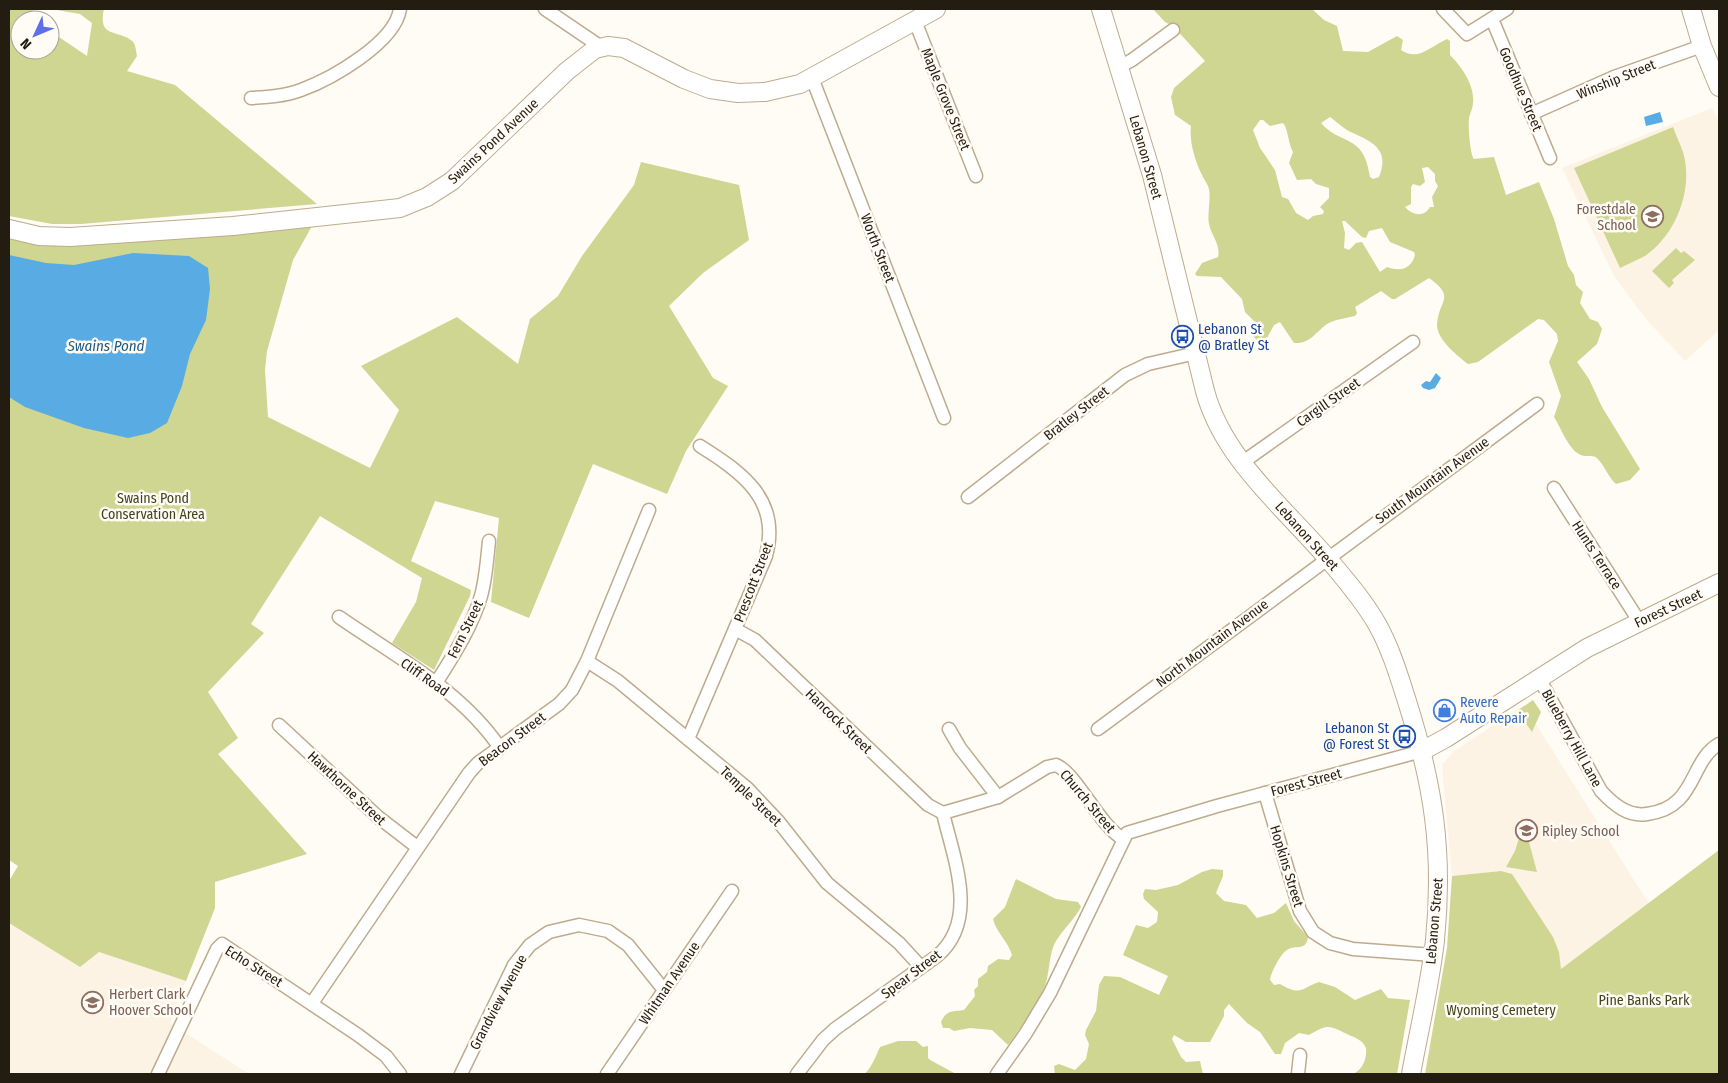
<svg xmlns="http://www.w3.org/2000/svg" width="1728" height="1083" viewBox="0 0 1728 1083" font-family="'Fira Sans Condensed',sans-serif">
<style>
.built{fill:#fdf3e4}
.green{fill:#ced692;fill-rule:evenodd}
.water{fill:#58abe3}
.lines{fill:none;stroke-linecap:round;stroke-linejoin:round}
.street-casing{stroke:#beab8d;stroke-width:15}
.secondary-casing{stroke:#beab8d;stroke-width:20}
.street{stroke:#fff;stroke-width:12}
.secondary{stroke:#fff;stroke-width:18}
.labels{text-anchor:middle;stroke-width:5;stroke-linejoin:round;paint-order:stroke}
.street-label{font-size:14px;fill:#231c11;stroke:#fffbf5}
.education-label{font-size:14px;fill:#785e54;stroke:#fffbf5;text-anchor:start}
.transit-label{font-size:14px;fill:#164399;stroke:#fffbf5;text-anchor:start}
.park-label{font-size:14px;fill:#41441e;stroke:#fffbf5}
.shop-label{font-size:14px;fill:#366cbe;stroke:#fffbf5;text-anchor:start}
.water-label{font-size:15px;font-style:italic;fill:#1f5c81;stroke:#fffbf5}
</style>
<rect width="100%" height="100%" fill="#fffbf5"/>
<g class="built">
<polygon points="1712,108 1719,121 1719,330 1685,361 1646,319 1614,276 1562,168"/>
<polygon points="1524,705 1649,904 1561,969 1559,952 1553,937 1512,874 1501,871 1452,876 1442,765 1453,752"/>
<polygon points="9,923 80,967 98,952 186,981 170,1023 249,1074 9,1074"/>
</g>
<g class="green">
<path d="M9,9h25l-6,8 5,3h-13v30h30v-19l37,25 5,-33 -12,-9 -29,-5h53c-7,30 15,20 28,32 4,3 4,11 5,15l-10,15 48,14 142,119 -236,20h-29l-43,-8z"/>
<path d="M1153,9h159l12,11 13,6 6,25 25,1 29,-16 6,4 -2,10c17,12 30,-4 46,-11l3,2v14c12,12 25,31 23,48 0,5 -3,10 -4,15 -1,8 1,36 5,41l20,-2 12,38 33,-13 15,37 14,47 6,9 2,10 7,7 -3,11 10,16 8,3 4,7 -5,15 -20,18 12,17 13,28 38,62 -10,11 -14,4c-8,-7 -11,-18 -19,-26 -5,-4 -12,0 -18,-4 -11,-6 -18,-26 -25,-37l7,-21 -12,-34 9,-21 -1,-7 -13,-14 -6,-1 -60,43 -10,2c-10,-8 -31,-24 -31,-39 1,-25 20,-27 -8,-47l-34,21h-3l-11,-8 -26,16 2,6 -2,3c-8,2 -17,3 -24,6 -15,7 -18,22 -37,21l-14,-21 -6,3 -7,13 -10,2 -4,-4 3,-13 -11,-11 -3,-13 -21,-22 -24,-1 -2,-2 7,-11 16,-6c3,-12 -7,-22 -9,-33 -2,-8 2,-25 0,-35 -1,-5 -5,-9 -7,-14 -7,-14 -13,-34 -11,-49l-16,-11 -4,-18 3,-9 31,-27 -32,-35 -8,-4zM1330,117c7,5 15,13 23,16 20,9 37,17 26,44l-6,2 -3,-2c-6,-44 -29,-31 -49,-54zM1260,120h3l7,6 13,-3c5,5 5,20 10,29l-4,11 8,17 14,-1 5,5 13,4v10l-9,9 4,4 -1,3 -10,2 -5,4 -12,-7 -8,-14 -6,-2 -7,-27 -15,-22 -7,-18zM1428,167l7,7v7l3,5 -6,11 2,10h-4c-6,11 -18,8 -25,0l6,-3v-17l2,-3 7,2 5,-4 -3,-14zM1342,221h3l17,16 4,1 3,-7 13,-3 8,14 24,10 1,3c-4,14 -14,17 -28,12l-7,5 -18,-30 -6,1 -7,7 -5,-2 1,-15z"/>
<path d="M1673,127c3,8 7,17 10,25 11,37 -7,83 -38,104 -8,4 -17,8 -25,12l-46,-100z"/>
<polygon points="641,162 739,185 749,240 703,273 669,306 713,378 728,386 686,451 667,494 593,464 529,618 491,602 499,518 435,501 411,561 471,590 470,596 434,670 392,643 416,602 422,578 320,516 251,624 264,633 208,692 238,738 218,754 307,854 215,882 215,908 186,981 99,952 80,967 9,923 9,881 18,866 9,860 9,239 34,244 312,226 293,260 267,351 265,370 268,417 370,468 399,410 361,366 457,317 518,364 530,319 558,296 582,256 634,185"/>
<polygon points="1676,248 1681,253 1684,251 1695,260 1672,280 1674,283 1669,288 1652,271"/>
<polygon points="1533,700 1541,712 1532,732 1517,711"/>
<polygon points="1519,838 1529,842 1537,872 1506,867 1515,851"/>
<polygon points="1719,850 1719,1074 1425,1074 1447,948 1452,876 1501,871 1512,874 1553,937 1559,952 1561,969"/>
<path d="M1212,869l11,1v6l-7,17 8,8 22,4 11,13 17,-5 12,-10 8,18 14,16c-2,15 -12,7 -21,13 -6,3 -17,24 -17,30l4,5 6,-1c21,12 20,5 39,-2l16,5 20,13 26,-11 7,9 22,2 -13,74h-44c10,-5 14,-15 13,-26 -4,-9 -11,-10 -19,-14 -19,-9 -19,-10 -38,1l-10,-2 -14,10 -4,11h-6l-15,-22 -13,-9 -18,-19 -5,6v6l-14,26h-24l-12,-7 -2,4 9,18 5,5 14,-1 3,13h-148l-1,-8 5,-2 16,6 11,-11 3,-15 -4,-9 1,-5 10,-19 3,-26 5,-9 16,1 39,18 9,-19 -45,-21 13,-30 12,3 9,-6 1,-10 -14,-13 -1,-5 2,-5 11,1 22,-5 24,-13z"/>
<path d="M1016,879l40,20 22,3 3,5c-7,13 -18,22 -25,34 -7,11 -6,30 -11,45 -8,21 -24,41 -37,59l-16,-15 -22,-2 -16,3 -5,-3h-6l-2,-6c6,-13 12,-10 23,-12l11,-14 -1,-6 4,-4v-7l9,-7 1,-6 10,-7 11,1 3,-5c-4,-14 -16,-23 -19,-36l12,-12z"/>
<path d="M898,1041h18l7,6 5,-1v12l2,2 26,14h-92c6,-3 13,-20 16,-27z"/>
</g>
<g class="water">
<polygon points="1660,112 1663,122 1646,126 1644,117"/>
<polygon points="133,253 189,256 208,268 210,289 206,320 190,354 182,386 167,423 150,433 128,438 84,428 25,407 9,397 9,255 46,263 74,265"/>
<polygon points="1436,373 1441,378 1435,388 1429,390 1423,388 1421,385 1426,381 1430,382"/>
</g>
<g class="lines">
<defs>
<g id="street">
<polyline points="545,9 601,47"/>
<polyline points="1443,9 1467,34 1507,9"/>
<polyline points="1492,19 1550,158"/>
<polyline points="915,21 976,176"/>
<polyline points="1119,67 1132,60 1173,30"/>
<polyline points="812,78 944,418"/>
<path d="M251,98c17,-1 34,-2 50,-8 30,-11 94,-47 99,-81"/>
<polyline points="1531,114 1614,77 1702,46"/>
<polyline points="1243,462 1413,342"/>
<polyline points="1554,488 1639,621"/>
<polyline points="968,497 1125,375 1148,364 1196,353"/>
<path d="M339,617c56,39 122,73 161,131"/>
<polyline points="735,629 755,640 928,805 943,813"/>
<polyline points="587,661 618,681 747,788 778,821 827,883 899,943 921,967"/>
<path d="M1539,678l62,113c12,13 27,26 46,23 50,-6 42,-53 72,-70"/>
<path d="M436,683c17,-27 36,-56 45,-87 5,-18 6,-36 8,-55"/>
<polyline points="279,725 378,817 417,847"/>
<polyline points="949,729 960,748 998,797"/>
<polyline points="1098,729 1537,404"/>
<path d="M688,739l78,-183c15,-56 -23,-83 -66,-110"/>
<polyline points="1265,793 1300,911 1313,932 1330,943 1353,949 1433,955"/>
<path d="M943,813l55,-16 49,-30 9,-2c21,9 42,59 67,74"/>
<polyline points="312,1003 469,773 478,763 559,704 572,690 587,661 649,510"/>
<polyline points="158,1074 217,949 222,944 358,1035 386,1056 400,1074"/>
<polyline points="461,1074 514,965 530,945 549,932 579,925 608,931 628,945 664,990"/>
<polyline points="607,1074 732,891"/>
<path d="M797,1074l26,-34 12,-11 102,-73c43,-36 16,-99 6,-143"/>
<polyline points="997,1074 1026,1033 1050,993 1127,833 1217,806 1422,751"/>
<polyline points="1298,1074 1300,1055"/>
</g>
<g id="secondary">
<path d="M1101,9l51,166 53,216c19,71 85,121 129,175 16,19 31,37 43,58 13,23 21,49 29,74 27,85 38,153 29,242 -5,45 -16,90 -24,134"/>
<polyline points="1691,9 1702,46 1719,87"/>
<polyline points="9,229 39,236 70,237 233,226 400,208 427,197 452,181 567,71 595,49 608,46 624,48 684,79 710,89 738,93 765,92 800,84 936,9"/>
<polyline points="1422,751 1446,738 1587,648 1719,583"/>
</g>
</defs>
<use href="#street" class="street-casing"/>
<use href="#secondary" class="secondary-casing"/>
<use href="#street" class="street"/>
<use href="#secondary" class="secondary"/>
</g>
<defs>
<symbol id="school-ring" viewBox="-11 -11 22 22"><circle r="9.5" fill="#fffbf5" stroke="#8d6e63" stroke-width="1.5"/><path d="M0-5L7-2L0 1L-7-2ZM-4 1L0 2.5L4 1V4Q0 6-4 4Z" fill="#8d6e63"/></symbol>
<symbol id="bus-ring" viewBox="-11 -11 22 22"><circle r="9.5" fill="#fffbf5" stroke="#1a4fb4" stroke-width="1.5"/><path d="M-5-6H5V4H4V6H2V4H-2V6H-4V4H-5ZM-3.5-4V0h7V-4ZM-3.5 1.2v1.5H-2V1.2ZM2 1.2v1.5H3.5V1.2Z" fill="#1a4fb4"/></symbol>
<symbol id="shop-ring" viewBox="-11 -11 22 22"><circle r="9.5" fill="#fffbf5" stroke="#3f7fe0" stroke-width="1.5"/><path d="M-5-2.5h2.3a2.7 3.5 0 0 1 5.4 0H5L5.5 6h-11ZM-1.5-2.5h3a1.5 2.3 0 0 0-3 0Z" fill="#3f7fe0"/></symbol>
</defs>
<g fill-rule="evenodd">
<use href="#school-ring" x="1640" y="204" width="25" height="25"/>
<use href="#bus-ring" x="1170" y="324" width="25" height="25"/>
<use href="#shop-ring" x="1432" y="698" width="25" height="25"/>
<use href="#bus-ring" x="1392" y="724" width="25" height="25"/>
<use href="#school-ring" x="1514" y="818" width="25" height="25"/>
<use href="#school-ring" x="80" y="990" width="25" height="25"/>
</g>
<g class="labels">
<g class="street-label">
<text transform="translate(1616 79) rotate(-22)" y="5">Winship Street</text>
<text transform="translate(1521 89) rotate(67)" y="5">Goodhue Street</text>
<text transform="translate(946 99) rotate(68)" y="5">Maple Grove Street</text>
<text transform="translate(493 141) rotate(-43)" y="5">Swains Pond Avenue</text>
<text transform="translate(1146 157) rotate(74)" y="5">Lebanon Street</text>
<text transform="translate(878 248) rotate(69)" y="5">Worth Street</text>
<text transform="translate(1328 402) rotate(-35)" y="5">Cargill Street</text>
<text transform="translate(1076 413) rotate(-38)" y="5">Bratley Street</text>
<text transform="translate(1432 480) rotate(-36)" y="5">South Mountain Avenue</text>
<text transform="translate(1307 536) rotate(48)" y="5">Lebanon Street</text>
<text transform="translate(1597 555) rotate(57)" y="5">Hunts Terrace</text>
<text transform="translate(753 582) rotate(-69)" y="5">Prescott Street</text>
<text transform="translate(1668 608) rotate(-25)" y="5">Forest Street</text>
<text transform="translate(465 629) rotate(-64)" y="5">Fern Street</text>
<text transform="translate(1212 643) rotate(-37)" y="5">North Mountain Avenue</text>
<text transform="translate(425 677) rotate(35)" y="5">Cliff Road</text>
<text transform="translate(839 721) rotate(44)" y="5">Hancock Street</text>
<text transform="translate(1572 738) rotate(61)" y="5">Blueberry Hill Lane</text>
<text transform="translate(512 739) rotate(-37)" y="5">Beacon Street</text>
<text transform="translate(1306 782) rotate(-15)" y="5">Forest Street</text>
<text transform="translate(347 788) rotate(43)" y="5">Hawthorne Street</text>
<text transform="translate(751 796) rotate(44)" y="5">Temple Street</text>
<text transform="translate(1088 801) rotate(50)" y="5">Church Street</text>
<text transform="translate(1287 866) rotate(73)" y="5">Hopkins Street</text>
<text transform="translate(1434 921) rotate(-85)" y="5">Lebanon Street</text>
<text transform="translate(254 966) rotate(32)" y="5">Echo Street</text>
<text transform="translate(911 974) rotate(-37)" y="5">Spear Street</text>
<text transform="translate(669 983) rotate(-56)" y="5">Whitman Avenue</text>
<text transform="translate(498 1002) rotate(-62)" y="5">Grandview Avenue</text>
</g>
<g class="education-label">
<text x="1636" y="214" text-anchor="end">Forestdale<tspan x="1636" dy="16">School</tspan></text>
<text x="1542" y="836">Ripley School</text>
<text x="109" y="999">Herbert Clark<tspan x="109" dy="16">Hoover School</tspan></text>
</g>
<g class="transit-label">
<text x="1198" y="334">Lebanon St<tspan x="1198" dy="16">@ Bratley St</tspan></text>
<text x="1389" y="733" text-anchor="end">Lebanon St<tspan x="1389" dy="16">@ Forest St</tspan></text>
</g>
<g class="park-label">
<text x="153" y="503">Swains Pond<tspan x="153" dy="16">Conservation Area</tspan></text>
<text x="1644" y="1005">Pine Banks Park</text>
<text x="1501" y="1015">Wyoming Cemetery</text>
</g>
<g class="shop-label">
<text x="1460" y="707">Revere<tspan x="1460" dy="16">Auto Repair</tspan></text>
</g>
<g class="water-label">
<text x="106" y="351">Swains Pond</text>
</g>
</g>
<rect width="1728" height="1083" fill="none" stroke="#231c11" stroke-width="20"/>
<g transform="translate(35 35) rotate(226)"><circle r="24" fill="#fffbf5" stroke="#a7a29a"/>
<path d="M0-4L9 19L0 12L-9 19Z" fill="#5d70e7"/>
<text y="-8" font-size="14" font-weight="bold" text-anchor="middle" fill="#231c11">N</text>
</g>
</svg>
